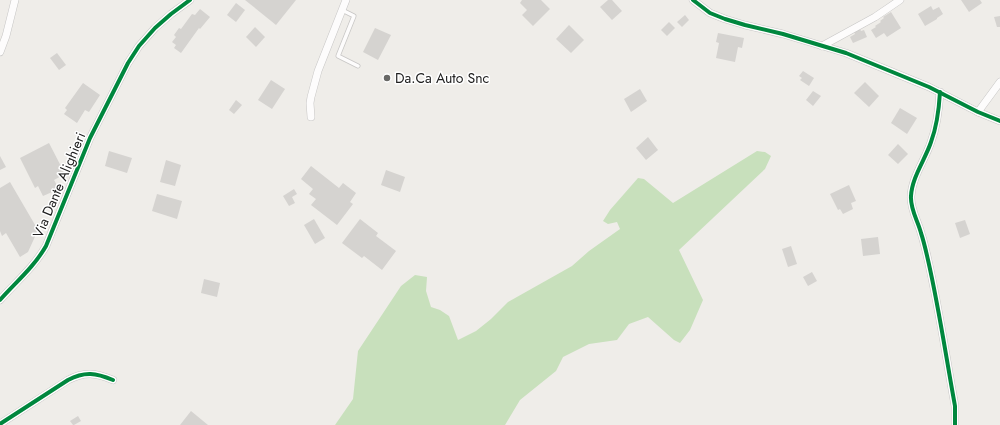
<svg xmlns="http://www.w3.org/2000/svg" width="1000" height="425" viewBox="0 0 1000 425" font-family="Jost,sans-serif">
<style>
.forest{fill:#c8e0bc}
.building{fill:#d5d3d0}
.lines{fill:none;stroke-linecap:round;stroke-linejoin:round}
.lane-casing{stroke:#c7c6c5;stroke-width:5}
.street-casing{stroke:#c7c6c5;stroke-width:8}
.lane{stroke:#fdfcfc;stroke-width:3.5}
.street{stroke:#fdfcfc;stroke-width:7}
.cycleway-casing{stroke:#fff;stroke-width:6}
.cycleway{stroke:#00873e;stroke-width:4}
.poi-dot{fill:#686866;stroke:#fff;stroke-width:1.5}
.labels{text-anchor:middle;stroke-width:3;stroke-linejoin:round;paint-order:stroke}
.poi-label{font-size:14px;fill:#202020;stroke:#fff;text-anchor:start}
.street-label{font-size:14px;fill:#202020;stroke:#fff}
</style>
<rect width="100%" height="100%" fill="#efede9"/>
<polygon class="forest" points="757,151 765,152 771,156 765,169 679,250 703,300 690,330 680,343 674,340 648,317 629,324 617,340 589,344 563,357 556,371 520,400 505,425 335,425 353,399 358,351 401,286 415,275 427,277 426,291 431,307 440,310 449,316 458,340 476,331 491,319 508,302 572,266 589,251 620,229 617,222 608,224 603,221 610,210 638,178 644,179 673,203"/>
<g class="building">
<polygon points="245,0 296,0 276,25"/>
<polygon points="522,0 541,0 550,9 533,26 522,15 527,10 520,3"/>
<polygon points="608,0 612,0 622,11 612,20 600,7"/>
<polygon points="961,0 980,0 982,3 969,12"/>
<polygon points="236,3 245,10 236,22 227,15"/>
<polygon points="931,6 933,10 939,7 943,14 937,18 937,19 925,26 918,14"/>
<polygon points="200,9 210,17 200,29 199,28 181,53 174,48 176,45 172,42 176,37 174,35 179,28 181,29 192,14 195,15"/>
<polygon points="891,12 901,28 887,37 884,33 876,38 871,30 876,27 875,26 881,22 880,21 884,18 883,17"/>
<polygon points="685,15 689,20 682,27 677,22"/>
<polygon points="1000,16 1000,27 997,27 994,17"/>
<polygon points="669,22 675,28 667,36 661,30"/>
<polygon points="569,25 584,40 571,53 556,39"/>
<polygon points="255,27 265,37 256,47 246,37"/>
<polygon points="375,28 391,35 378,60 363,52"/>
<polygon points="860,29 861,31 864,30 867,37 853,43 850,37 855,34 854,32"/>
<polygon points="718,33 744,38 742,48 738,47 735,62 716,58 719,43 716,42"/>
<polygon points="57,53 66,65 59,70 50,58"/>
<polygon points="803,71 814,78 809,86 800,80 802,78 799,76"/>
<polygon points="271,80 285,89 272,109 258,100"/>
<polygon points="865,82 879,96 869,107 854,93"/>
<polygon points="83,83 100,95 89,112 85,110 77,123 64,114 67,110 65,108"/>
<polygon points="640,89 647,101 631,112 624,99"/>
<polygon points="813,91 821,96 813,106 806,100"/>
<polygon points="236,100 242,105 234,114 229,110"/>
<polygon points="900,108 917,118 907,134 891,123"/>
<polygon points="648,137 658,150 646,160 636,148"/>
<polygon points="49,143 65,174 54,180 59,189 43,196 38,186 35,188 20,158"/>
<polygon points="898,144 908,154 898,164 888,155"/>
<polygon points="109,151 132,158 127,173 105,166"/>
<polygon points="0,156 6,167 0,170"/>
<polygon points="166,160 181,165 175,186 160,182"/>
<polygon points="311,166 339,188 343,183 356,193 350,202 353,204 337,225 311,205 316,199 309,194 313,189 301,179"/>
<polygon points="386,170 405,177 400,192 381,185"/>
<polygon points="10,182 38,230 28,252 20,257 6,233 2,236 0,231 0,188"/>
<polygon points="849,185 856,201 851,203 853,209 843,214 840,209 838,210 830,194"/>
<polygon points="294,189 297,194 292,197 295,203 289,206 283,196"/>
<polygon points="157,194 182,201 177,219 152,211"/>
<polygon points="314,219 325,238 315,244 304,225"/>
<polygon points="360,219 378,233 376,236 396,251 382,270 364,256 362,258 342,243"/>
<polygon points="965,220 970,234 960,238 955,223"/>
<polygon points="878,237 880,254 863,256 861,239"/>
<polygon points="791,246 797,264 788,267 782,249"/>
<polygon points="812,272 817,281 808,286 803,277"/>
<polygon points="204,279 220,283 217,297 201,293"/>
<polygon points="191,411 208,425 180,425"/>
<polygon points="78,416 81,421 74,425 73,425 70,421"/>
</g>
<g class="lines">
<defs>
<polyline id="lane" points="342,10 354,16 338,56 358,66"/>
<g id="street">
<polyline points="693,0 710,13 725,19 745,25 783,34 846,53 929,87 978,112 1000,121"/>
<polyline points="822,46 875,17 900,0"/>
<polyline points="0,52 6,36 15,0"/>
<path d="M940,92c-1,17 -3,34 -9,50 -6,18 -19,35 -20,54 -1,13 7,25 10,37 3,9 5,18 7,27 11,48 18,97 27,146v19"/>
<polyline points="978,112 1000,82"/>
<polyline points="311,117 310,103 311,97 318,71 346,0"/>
<path d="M0,300c16,-18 34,-33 46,-54l44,-108 38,-75 11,-17 16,-18 16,-14 19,-14"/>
<path d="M0,424l68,-44c17,-9 28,-7 45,0"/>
</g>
</defs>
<use href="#lane" class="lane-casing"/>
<use href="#street" class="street-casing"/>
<use href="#lane" class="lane"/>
<use href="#street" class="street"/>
<defs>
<g id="cycleway">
<polyline points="693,0 710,13 725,19 745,25 783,34 846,53 929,87 978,112 1000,121"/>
<path d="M940,92c-1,17 -3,34 -9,50 -6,18 -19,35 -20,54 -1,13 7,25 10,37 3,9 5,18 7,27 11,48 18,97 27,146v19"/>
<path d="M0,300c16,-18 34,-33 46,-54l44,-108 38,-75 11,-17 16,-18 16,-14 19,-14"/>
<path d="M0,424l68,-44c17,-9 28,-7 45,0"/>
</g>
</defs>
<use href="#cycleway" class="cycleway-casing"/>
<use href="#cycleway" class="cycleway"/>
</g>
<circle class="poi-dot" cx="387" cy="78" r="4"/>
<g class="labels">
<g class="poi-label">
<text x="395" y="83">Da.Ca Auto Snc</text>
</g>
<g class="street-label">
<text transform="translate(59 185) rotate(-67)" y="5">Via Dante Alighieri</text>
</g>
</g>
</svg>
